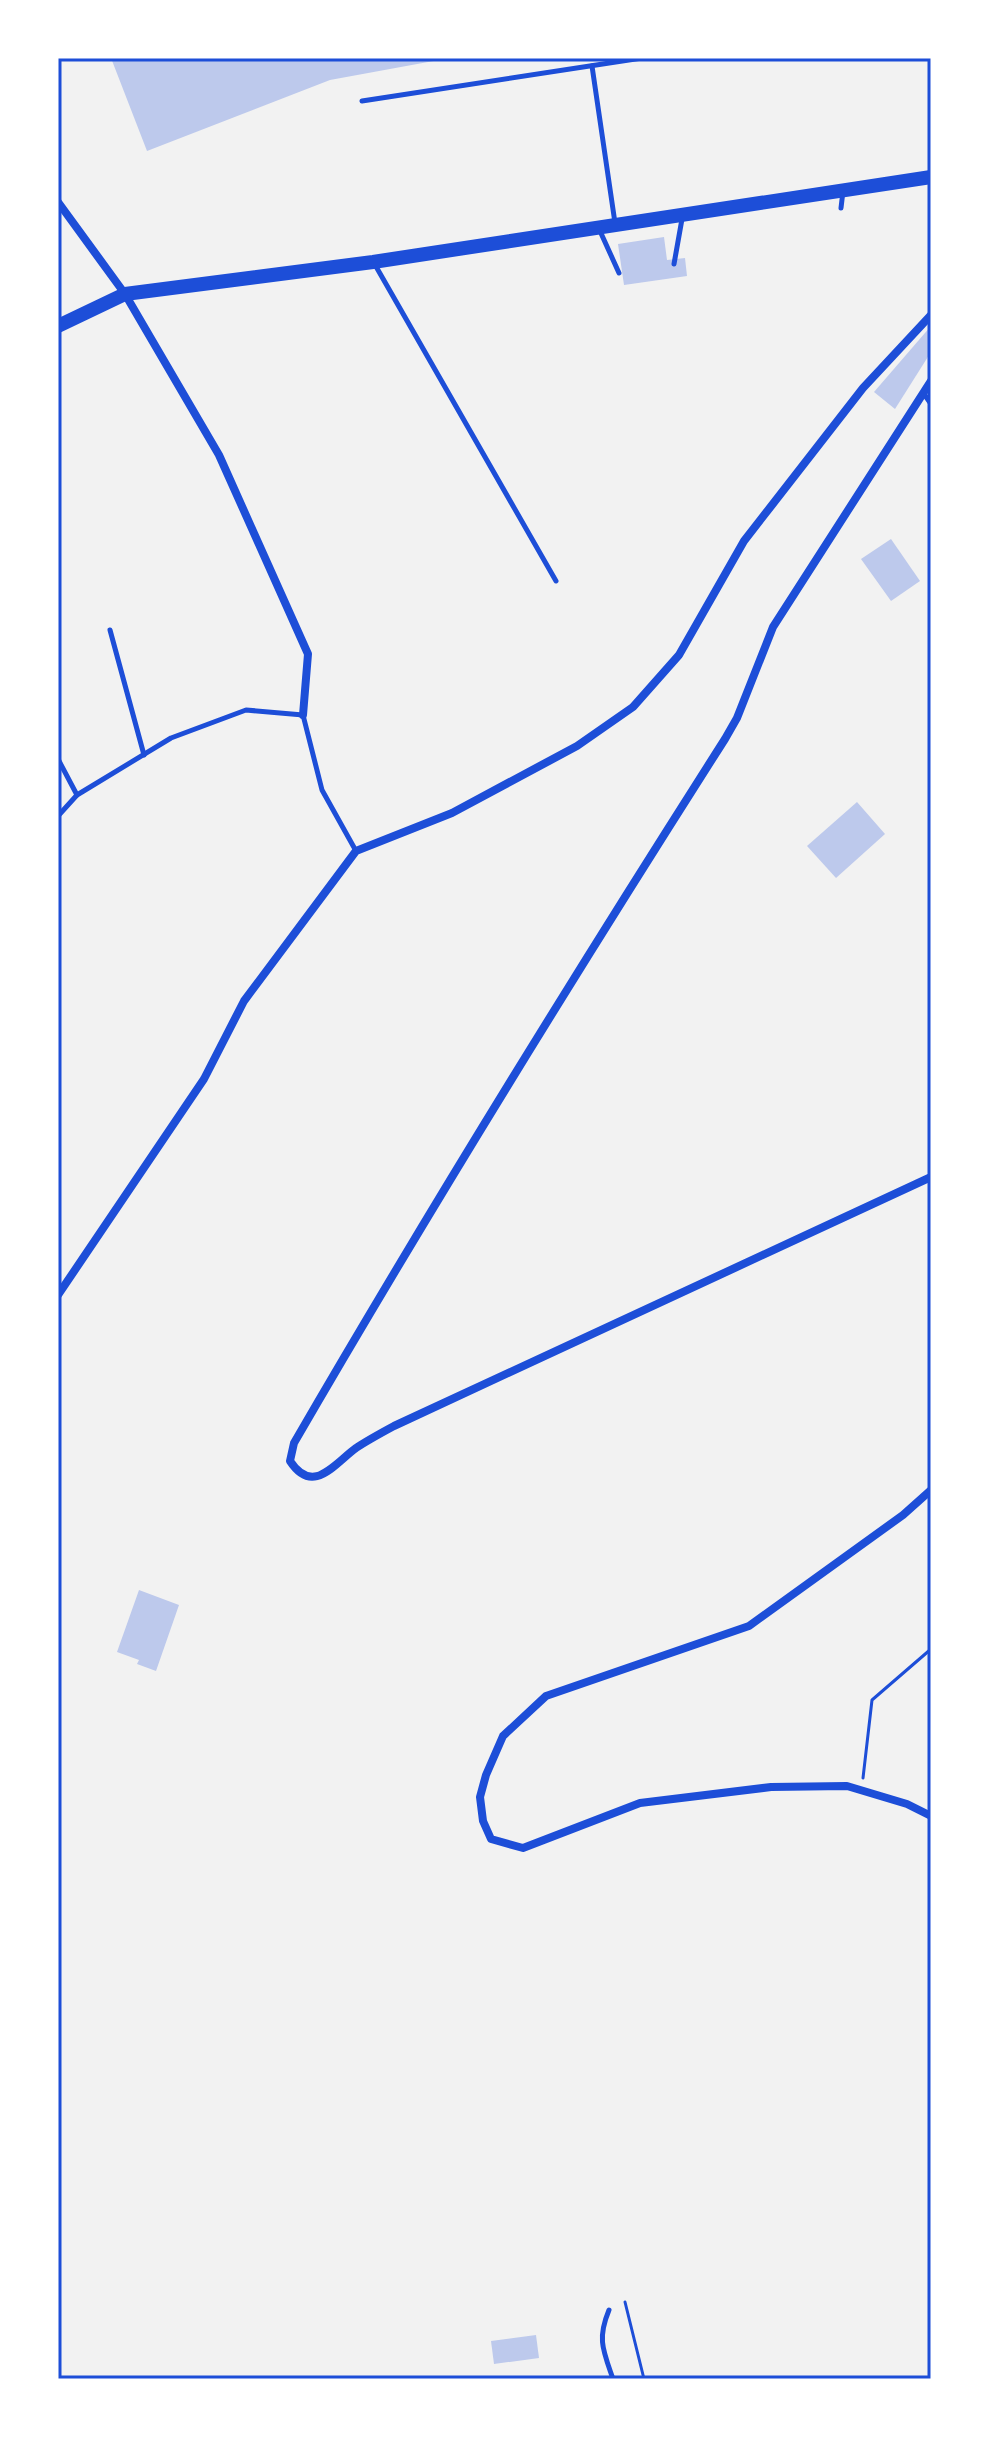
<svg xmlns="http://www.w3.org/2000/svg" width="989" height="2437" viewBox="0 0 989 2437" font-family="'Archivo Narrow',sans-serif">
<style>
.building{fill:#bdc9ec}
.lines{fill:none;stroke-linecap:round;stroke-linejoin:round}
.path{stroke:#1d4ed8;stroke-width:3}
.service{stroke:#1d4ed8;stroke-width:5}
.minor{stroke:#1d4ed8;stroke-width:8}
.secondary{stroke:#1d4ed8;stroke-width:14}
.neatline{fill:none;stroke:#1d4ed8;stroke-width:3}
</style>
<rect width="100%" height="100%" fill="#f2f2f2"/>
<g class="building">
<polygon points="111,58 439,58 439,60 330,80 147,151"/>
<polygon points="664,237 667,260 685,258 687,276 624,285 618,244"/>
<polygon points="931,326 931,352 895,409 874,392"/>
<polygon points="891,539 920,581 891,601 861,559"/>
<polygon points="857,802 885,834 836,878 807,846"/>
<polygon points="139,1590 179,1605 156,1671 137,1664 139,1660 117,1652"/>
<polygon points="536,2335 539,2358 494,2364 491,2341"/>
</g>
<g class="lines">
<g class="path">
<polyline points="863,1778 872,1700 931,1649"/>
<polyline points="625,2302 644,2379"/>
</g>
<g class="service">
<polyline points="592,66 615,223"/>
<polyline points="362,101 642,58"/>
<polyline points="841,208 843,191"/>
<polyline points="600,231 619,273"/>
<polyline points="374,263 556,581"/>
<polyline points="674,264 682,219"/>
<polyline points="924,394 931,404"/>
<polyline points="110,630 144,755"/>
<polyline points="58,759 77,795 171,738 246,710 303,715 322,790 356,851"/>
<polyline points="58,816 77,795"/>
<path d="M609,2310c-12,29 -6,40 4,69"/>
</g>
<g class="minor">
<polyline points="58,202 125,294 219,455 308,654 303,715"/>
<path d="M931,381l-158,246 -36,91 -12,21c-148,232 -293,466 -431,704l-4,18c23,35 44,3 66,-13 12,-8 25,-15 38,-22l537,-249"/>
<polyline points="58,1295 204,1079 244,1001 356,851 452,813 577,746 633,707 679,655 744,541 863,388 931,315"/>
<polyline points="931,1490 903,1515 749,1626 546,1696 503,1736 486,1775 480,1797 483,1821 491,1839 523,1848 640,1803 771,1787 847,1786 907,1804 931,1816"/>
</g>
<polyline class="secondary" points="58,326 125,294 373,262 931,177"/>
</g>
<rect width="989" height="2437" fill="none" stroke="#ffffff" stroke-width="120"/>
<rect x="60" y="60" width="869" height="2317" class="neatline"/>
</svg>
